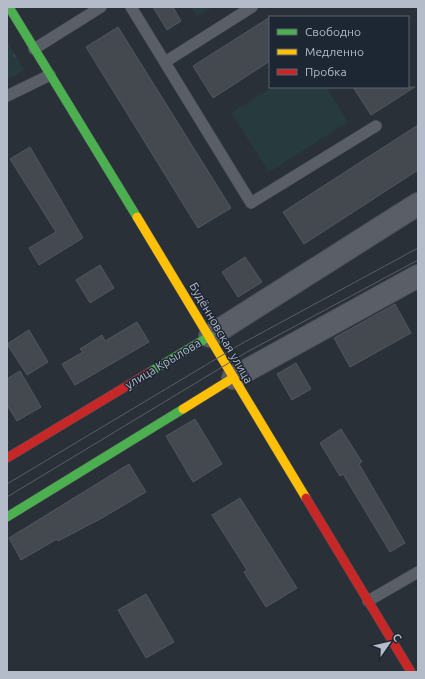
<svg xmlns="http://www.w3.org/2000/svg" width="425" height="679" viewBox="0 0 425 679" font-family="Ubuntu,sans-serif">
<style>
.grass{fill:url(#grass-tufts)}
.pitch{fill:#273a3e}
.building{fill:#444950;stroke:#52575f}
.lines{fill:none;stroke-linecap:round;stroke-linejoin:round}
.lane-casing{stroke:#484c53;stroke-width:12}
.street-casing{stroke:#484c53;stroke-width:24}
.fast-casing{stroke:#484c53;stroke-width:10}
.slow-casing{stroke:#484c53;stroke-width:10}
.jam-casing{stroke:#484c53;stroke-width:10}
.lane{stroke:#5a5e66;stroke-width:11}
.street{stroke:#5a5e66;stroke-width:22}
.fast{stroke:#4caf50;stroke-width:9}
.slow{stroke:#ffc107;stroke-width:9}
.jam{stroke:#c62828;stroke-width:9}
.tram{stroke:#595d64;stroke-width:1}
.labels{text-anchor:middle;stroke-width:3;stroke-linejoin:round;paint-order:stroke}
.street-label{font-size:12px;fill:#b4bcc9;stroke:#1d2633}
</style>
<defs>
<pattern id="grass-tufts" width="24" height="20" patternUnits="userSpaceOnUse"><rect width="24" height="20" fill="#273a3e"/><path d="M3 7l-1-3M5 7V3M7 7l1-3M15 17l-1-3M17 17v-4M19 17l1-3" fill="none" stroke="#445559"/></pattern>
</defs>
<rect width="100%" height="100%" fill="#2a3038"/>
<g class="grass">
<polygon points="191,7 213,7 197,16"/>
<polygon points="7,41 24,70 7,79"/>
</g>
<polygon class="pitch" points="272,87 326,87 348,122 269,172 231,113"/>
<g class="building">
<polygon points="153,7 173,7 181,21 167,30"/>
<polygon points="270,17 270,61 213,98 193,66"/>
<polygon points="118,27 231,208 198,228 86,47"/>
<polygon points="353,87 415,87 371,115"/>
<polygon points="418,125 418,170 304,244 283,212"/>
<polygon points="30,147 83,238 39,265 29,248 56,232 10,159"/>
<polygon points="245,257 262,282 238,297 222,272"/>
<polygon points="100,265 114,288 90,303 76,280"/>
<polygon points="395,304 411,333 350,367 334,338"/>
<polygon points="137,322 149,342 75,385 62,364 83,352 80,349 102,335 105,341"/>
<polygon points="29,330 48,362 27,375 7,344"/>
<polygon points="296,363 311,389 292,400 277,374"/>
<polygon points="20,371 41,407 17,421 7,405 7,379"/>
<polygon points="195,419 222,464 193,482 166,436"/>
<polygon points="341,429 362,462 359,464 405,543 390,552 343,474 340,476 320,443"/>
<polygon points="129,464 146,492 102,518 58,541 57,539 21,560 9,538"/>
<polygon points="240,498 297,588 266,607 244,572 247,570 212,515"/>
<polygon points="146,594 174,642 146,658 118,610"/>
</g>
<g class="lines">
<defs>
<g id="lane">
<polyline points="131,7 251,203 376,126"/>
<polyline points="34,49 101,7"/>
<polyline points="165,62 252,7"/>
<polyline points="7,96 50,75"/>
<polyline points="368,601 418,572"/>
</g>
<g id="street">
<polyline points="210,336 418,204"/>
<polyline points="233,378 418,276"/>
</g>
<g id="fast">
<polyline points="9,7 137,217"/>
<polyline points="150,372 210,336"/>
<polyline points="7,517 183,409"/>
</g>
<g id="slow">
<polyline points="137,217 306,498"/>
<polyline points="183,409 233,378"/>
</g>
<g id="jam">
<polyline points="7,458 150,372"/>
<polyline points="306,498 411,672"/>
</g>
</defs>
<use href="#lane" class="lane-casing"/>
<use href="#street" class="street-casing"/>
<use href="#fast" class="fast-casing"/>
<use href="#slow" class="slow-casing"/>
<use href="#jam" class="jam-casing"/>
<use href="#lane" class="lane"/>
<use href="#street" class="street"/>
<use href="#fast" class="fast"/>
<use href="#slow" class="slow"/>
<use href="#jam" class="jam"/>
<g class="tram">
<polyline points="7,484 241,344 418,248"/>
<polyline points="7,497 247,352 418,260"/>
</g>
</g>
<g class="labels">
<g class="street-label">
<text transform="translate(221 333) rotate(60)" y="4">Будённовская улица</text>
<text transform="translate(163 364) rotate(-31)" y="4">улица Крылова</text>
</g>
</g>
<rect width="425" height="679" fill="none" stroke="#b4bcc9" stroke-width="16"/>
<rect x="269" y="16" width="140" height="72" fill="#1d2633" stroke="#59626f"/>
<rect x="277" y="29" width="20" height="6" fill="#4caf50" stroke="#59626f"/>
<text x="305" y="36" font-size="12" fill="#b4bcc9">Свободно</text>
<rect x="277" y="49" width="20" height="6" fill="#ffc107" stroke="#59626f"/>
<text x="305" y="56" font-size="12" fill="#b4bcc9">Медленно</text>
<rect x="277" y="69" width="20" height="6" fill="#c62828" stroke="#59626f"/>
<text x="305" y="76" font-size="12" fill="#b4bcc9">Пробка</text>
<g transform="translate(389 643) rotate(56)" stroke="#1d2633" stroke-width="3" paint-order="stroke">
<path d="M0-3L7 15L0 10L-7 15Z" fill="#b4bcc9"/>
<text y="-6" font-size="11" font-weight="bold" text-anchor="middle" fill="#b4bcc9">С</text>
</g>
</svg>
